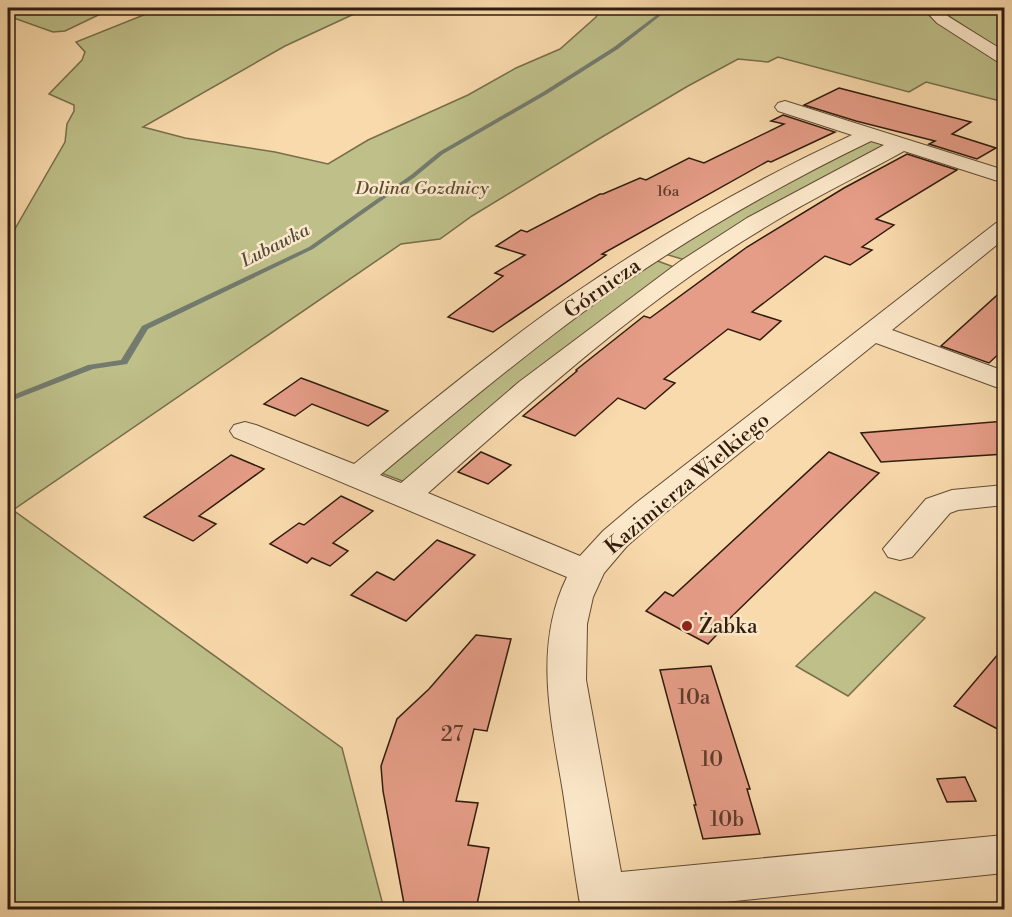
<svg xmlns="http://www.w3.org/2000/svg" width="1012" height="917" viewBox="0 0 1012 917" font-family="'Libre Bodoni',serif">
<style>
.green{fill:#bebf89;stroke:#776e4a;stroke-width:1.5}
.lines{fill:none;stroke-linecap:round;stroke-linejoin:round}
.stream{fill:#727b6e;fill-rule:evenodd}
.building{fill:#e69d88;stroke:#301c0c;stroke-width:1.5}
.minor-casing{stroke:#624c34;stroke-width:2}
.minor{fill:#fbe7c9;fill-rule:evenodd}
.poi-dot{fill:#8f2418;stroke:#fbe7c9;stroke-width:2}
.labels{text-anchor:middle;stroke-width:5;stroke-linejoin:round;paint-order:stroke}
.far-number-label{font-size:15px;fill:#5e3c2b}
.far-park-label{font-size:18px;font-style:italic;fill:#5b4d32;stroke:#fbe7c9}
.far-water-label{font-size:18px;font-style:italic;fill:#514b3d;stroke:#fbe7c9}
.street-label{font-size:21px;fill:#301c0c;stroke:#fbe7c9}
.poi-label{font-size:21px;fill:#301c0c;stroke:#fbe7c9;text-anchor:start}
.near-number-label{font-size:21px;fill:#5e3c2b}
</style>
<rect width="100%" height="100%" fill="#f9daac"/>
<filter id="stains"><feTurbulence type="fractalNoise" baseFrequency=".00333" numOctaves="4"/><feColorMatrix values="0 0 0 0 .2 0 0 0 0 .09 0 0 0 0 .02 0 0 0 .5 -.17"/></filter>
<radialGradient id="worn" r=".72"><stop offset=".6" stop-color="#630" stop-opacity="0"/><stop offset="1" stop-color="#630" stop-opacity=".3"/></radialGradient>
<g class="green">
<polygon points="8,8 113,8 65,31 53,32 8,16"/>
<polygon points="161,8 367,8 285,46 143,127 185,138 275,152 328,164 368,140 468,95 516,68 560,49 596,17 600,8 921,8 938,23 1004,65 1004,102 926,82 909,92 778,57 768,62 738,59 688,86 602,137 472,216 440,239 401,244 13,510 342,748 384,909 8,910 8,241 65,142 67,124 74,111 74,105 49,94 82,60 85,52 76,42"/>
<polygon points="941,8 1004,8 1004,52 947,15"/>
<polygon points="870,139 888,144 685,260 665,254 701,228"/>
<polygon points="655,260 674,267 405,482 381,473 498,371"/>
<polygon points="875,592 925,618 848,696 796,666"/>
</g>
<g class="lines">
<polygon class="stream" points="666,8 670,8 618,49 547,94 443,154 415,177 313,249 148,329 127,364 93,369 8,402 8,397 88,365 121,360 142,326 309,247 411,175 439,152 543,92 614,47"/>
</g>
<g class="building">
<polygon points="839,88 971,122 952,134 996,148 977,159 929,144 935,141 856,121 804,105"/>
<polygon points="783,115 835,132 771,162 768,161 602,254 606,255 493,332 448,317 503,276 495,273 525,255 496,246 521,230 527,232 600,194 603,194 640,178 646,180 689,158 704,163 784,124 771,121"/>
<polygon points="907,154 957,170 876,219 894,225 862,247 872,250 850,265 825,256 752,312 781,321 760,340 728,329 664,379 675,383 645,409 618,398 575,436 523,416 577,371 576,370 644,316 650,318 747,247 844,188"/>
<polygon points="1005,288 1005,348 989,363 941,346"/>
<polygon points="301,378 312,382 388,411 368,426 312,404 295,416 264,404"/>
<polygon points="1005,421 1005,454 881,462 861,433"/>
<polygon points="481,452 511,465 488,484 458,472"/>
<polygon points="829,452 879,473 724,624 726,625 708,644 646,611 665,592 673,596"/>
<polygon points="231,455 264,469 199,516 216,524 193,541 144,517"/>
<polygon points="341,496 373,511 333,543 348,551 330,566 312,558 307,563 270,544 299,523 304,525"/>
<polygon points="437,540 475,555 406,621 351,595 377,572 394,580"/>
<polygon points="476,635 511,639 487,731 474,729 456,801 478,803 468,845 489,848 476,909 405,909 383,791 381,766 397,719 429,689"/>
<polygon points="1005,646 1005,733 954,706"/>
<polygon points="711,666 750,789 747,789 760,834 703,839 694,805 696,805 660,670"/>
<polygon points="965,777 976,801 947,802 937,779"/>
</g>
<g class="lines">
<defs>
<g id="minor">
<polygon points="923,8 940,8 949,17 1004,51 1004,63 998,62 937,23"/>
<path d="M785,101l219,69v13l-100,-32c-47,26 -95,49 -140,77 -121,72 -231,172 -336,265l152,63 23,-25 33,-28 360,-280 8,-2v18l-112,91 112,41v19l-128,-47 -216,174 -33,29 -23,27 -11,24 -6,27 -1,56 35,192 383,-37v38l-356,37h-67c-7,-40 -12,-79 -18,-118 -12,-72 -30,-146 4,-215l-333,-140 -4,-6 4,-6 11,-3 11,3 98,39c71,-57 141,-115 215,-167 90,-62 184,-116 283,-162l-74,-24 -3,-4 3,-4zM871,141l13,4 -137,73 -68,44 -160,120 -118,101 -21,-8c81,-67 161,-135 247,-194 78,-53 159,-99 244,-140z"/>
<polygon points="1004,485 1004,505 958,510 950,513 912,557 900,560 888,557 883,549 926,499 952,490"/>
</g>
</defs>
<use href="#minor" class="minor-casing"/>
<use href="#minor" class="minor"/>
</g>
<circle class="poi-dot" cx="687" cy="626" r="6"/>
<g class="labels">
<g class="far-number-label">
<text x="668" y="196">16a</text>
</g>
<g class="far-park-label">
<text x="422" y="194">Dolina Gozdnicy</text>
</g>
<g class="far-water-label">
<text transform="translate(275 245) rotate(-27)" y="6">Lubawka</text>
</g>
<g class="street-label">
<text transform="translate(602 288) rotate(-35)" y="7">Górnicza</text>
<text transform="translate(687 483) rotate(-40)" y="7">Kazimierza Wielkiego</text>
</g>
<g class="poi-label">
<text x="699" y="633">Żabka</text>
</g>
<g class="near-number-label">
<text x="694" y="704">10a</text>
<text x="452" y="741">27</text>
<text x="712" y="766">10</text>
<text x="727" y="826">10b</text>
</g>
</g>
<rect width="1012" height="917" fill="none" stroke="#f9daac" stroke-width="30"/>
<rect x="9" y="9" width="994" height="899" fill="none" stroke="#301c0c" stroke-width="3"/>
<rect x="15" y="15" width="982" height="887" fill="none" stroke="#301c0c" stroke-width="1.5"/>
<rect width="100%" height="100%" filter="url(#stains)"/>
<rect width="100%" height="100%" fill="url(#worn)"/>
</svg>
